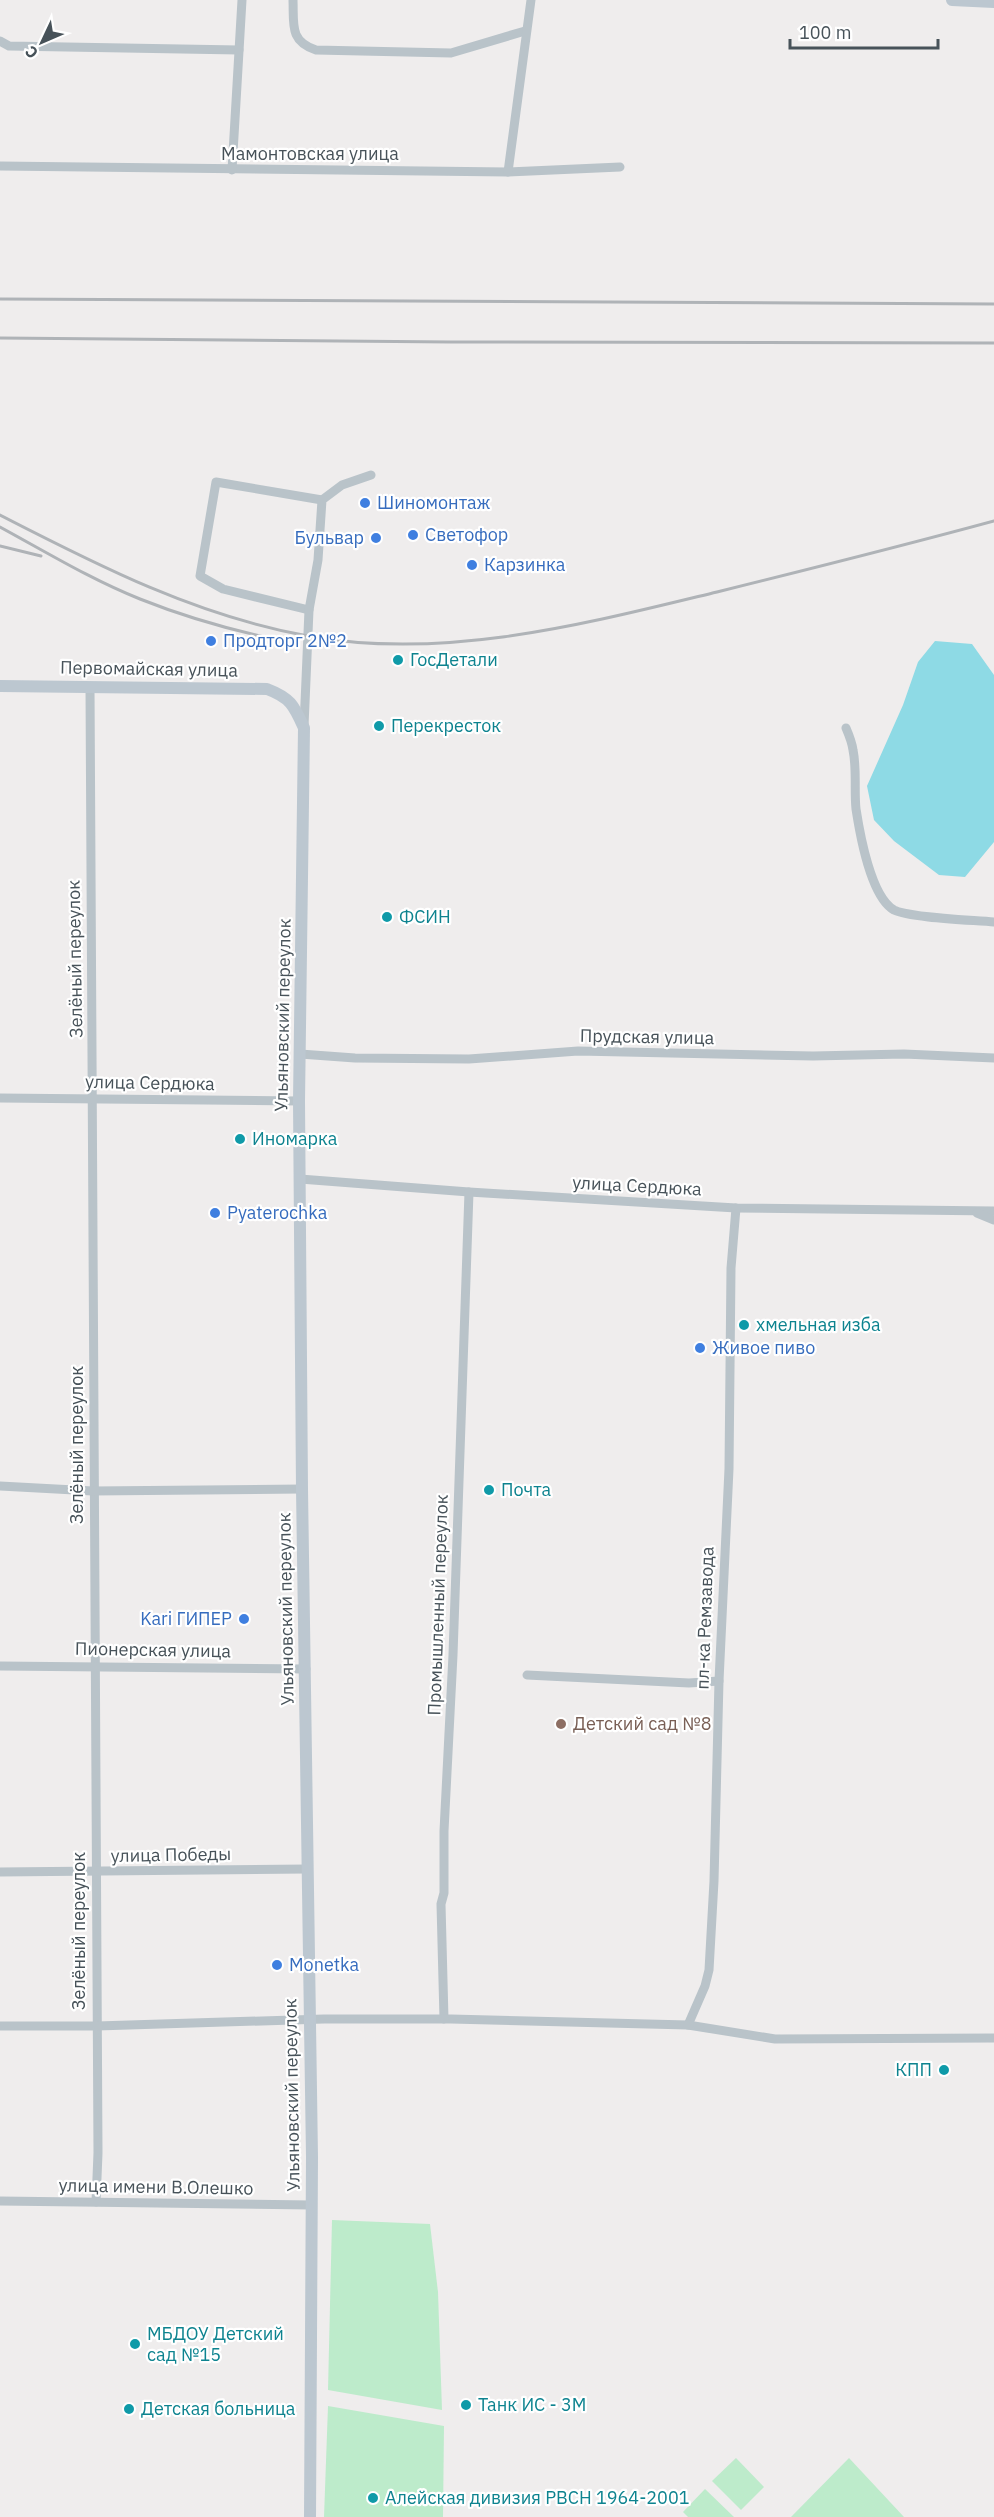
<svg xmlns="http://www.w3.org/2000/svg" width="994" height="2517" viewBox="0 0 994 2517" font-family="'IBM Plex Sans',sans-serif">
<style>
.green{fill:#bdebcb}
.water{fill:#8edae5}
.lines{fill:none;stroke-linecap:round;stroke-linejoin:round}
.minor{stroke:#b9c3c9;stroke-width:9}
.secondary{stroke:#bcc7d0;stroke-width:12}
.rail{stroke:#afb3b7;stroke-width:3}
.shop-dot{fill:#3f7fe0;stroke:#fff;stroke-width:2}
.culture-dot{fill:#0f9aa8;stroke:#fff;stroke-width:2}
.education-dot{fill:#8d6e63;stroke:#fff;stroke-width:2}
.labels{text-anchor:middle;stroke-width:4.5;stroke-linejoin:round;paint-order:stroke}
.street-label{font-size:18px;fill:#475259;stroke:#fff}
.shop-label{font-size:18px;fill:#366cbe;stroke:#fff;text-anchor:start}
.culture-label{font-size:18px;fill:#0d838f;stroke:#fff;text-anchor:start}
.education-label{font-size:18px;fill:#785e54;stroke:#fff;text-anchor:start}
</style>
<rect width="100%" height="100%" fill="#efeded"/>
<g class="green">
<polygon points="332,2220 430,2224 438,2292 442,2410 328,2390"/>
<polygon points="328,2406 444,2426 443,2517 324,2517"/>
<polygon points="736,2458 764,2487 741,2510 712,2481"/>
<polygon points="849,2458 904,2517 791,2517"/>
<polygon points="705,2489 734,2517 688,2517 683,2512"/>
</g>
<polygon class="water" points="935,641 972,644 994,675 994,842 965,877 939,875 894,841 874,820 867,786 903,705 918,662"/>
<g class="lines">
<g class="minor">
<path d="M293,0c1,24 -4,41 23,50l135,3 74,-22"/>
<polyline points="0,41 9,46 239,50"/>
<polyline points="0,166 508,172 620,167"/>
<polyline points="232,170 242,0"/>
<polyline points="508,172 531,0"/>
<polyline points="309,610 223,589 200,576 216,482 322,500"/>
<polyline points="90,687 98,2153 96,2202"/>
<polyline points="304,726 309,610 318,560 322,500 342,485 371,475"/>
<path d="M846,728c3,7 6,14 7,22 4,19 1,40 3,59 4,26 15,88 38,101 16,8 79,10 100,12"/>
<polyline points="300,1054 355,1058 469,1059 578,1051 813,1056 904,1054 994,1058"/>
<polyline points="0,1098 299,1101"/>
<polyline points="300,1179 469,1192 736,1208 994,1211"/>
<polyline points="977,1213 994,1220"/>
<polyline points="0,1486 93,1491 302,1489"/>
<polyline points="0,1666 306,1669"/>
<polyline points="527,1675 689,1683 719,1681"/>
<polyline points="0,1872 307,1869"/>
<polyline points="444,2019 441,1904 444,1893 444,1831 453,1655 469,1192"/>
<polyline points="688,2025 705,1986 709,1970 714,1881 719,1681 729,1469 731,1268 736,1208"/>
<polyline points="0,2026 97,2026 324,2019 451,2019 688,2025 775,2039 994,2038"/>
<polyline points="0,2201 312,2205"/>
</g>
<g class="secondary">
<polyline points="952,0 994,2"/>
<path d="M0,686l267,3c24,9 27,17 37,39l-5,373 3,388 10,668 -2,360"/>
</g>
<g class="rail">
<polyline points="0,299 994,304"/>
<polyline points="0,338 451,342 994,343"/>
<path d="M0,515c99,51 197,101 308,121 137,25 277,-12 409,-44 93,-23 185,-46 277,-71"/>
<path d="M0,527c46,25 92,53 140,72 45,18 91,31 138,41"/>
<polyline points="0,546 41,556"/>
</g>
</g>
<g class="shop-dot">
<circle cx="365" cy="503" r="6"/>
<circle cx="413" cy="535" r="6"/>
<circle cx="376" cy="538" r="6"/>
<circle cx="472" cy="565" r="6"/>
<circle cx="211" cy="641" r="6"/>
<circle cx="215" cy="1213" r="6"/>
<circle cx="700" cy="1348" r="6"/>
<circle cx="244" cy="1619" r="6"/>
<circle cx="277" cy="1965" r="6"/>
</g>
<g class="culture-dot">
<circle cx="398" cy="660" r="6"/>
<circle cx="379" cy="726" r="6"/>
<circle cx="387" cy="917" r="6"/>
<circle cx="240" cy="1139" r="6"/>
<circle cx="744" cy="1325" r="6"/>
<circle cx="489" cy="1490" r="6"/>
<circle cx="944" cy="2070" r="6"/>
<circle cx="135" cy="2344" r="6"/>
<circle cx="466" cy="2405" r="6"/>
<circle cx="129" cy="2409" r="6"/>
<circle cx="373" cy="2498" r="6"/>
</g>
<circle class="education-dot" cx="561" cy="1724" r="6"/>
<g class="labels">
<g class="street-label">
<text x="310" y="160">Мамонтовская улица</text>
<text transform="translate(149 669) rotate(1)" y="6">Первомайская улица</text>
<text transform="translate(75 959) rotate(-91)" y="6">Зелёный переулок</text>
<text transform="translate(283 1015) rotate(-89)" y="6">Ульяновский переулок</text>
<text transform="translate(647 1037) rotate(1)" y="6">Прудская улица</text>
<text transform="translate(150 1083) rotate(1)" y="6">улица Сердюка</text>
<text transform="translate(637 1186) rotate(3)" y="6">улица Сердюка</text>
<text transform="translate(77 1445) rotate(-90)" y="6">Зелёный переулок</text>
<text transform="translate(438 1605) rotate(-88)" y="6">Промышленный переулок</text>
<text transform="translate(286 1609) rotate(-91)" y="6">Ульяновский переулок</text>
<text transform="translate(705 1618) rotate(-88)" y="6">пл-ка Ремзавода</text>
<text transform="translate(153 1650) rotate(1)" y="6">Пионерская улица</text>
<text transform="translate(171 1855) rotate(-1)" y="6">улица Победы</text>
<text transform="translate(79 1931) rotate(-90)" y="6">Зелёный переулок</text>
<text transform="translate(292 2095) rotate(-91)" y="6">Ульяновский переулок</text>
<text transform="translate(156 2187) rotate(1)" y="6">улица имени В.Олешко</text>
</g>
<g class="shop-label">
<text x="377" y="509">Шиномонтаж</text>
<text x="425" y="541">Светофор</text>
<text x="364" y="544" text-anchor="end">Бульвар</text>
<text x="484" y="571">Карзинка</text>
<text x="223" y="647">Продторг 2№2</text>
<text x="227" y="1219">Pyaterochka</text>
<text x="712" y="1354">Живое пиво</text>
<text x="232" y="1625" text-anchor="end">Kari ГИПЕР</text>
<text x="289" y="1971">Monetka</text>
</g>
<g class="culture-label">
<text x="410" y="666">ГосДетали</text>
<text x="391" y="732">Перекресток</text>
<text x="399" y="923">ФСИН</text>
<text x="252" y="1145">Иномарка</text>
<text x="756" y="1331">хмельная изба</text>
<text x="501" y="1496">Почта</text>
<text x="932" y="2076" text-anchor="end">КПП</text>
<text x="147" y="2340">МБДОУ Детский<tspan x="147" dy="21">сад №15</tspan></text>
<text x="478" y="2411">Танк ИС - 3М</text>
<text x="141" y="2415">Детская больница</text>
<text x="385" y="2504">Алейская дивизия РВСН 1964-2001</text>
</g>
<g class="education-label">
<text x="573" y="1730">Детский сад №8</text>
</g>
</g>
<g transform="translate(42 42) rotate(226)" stroke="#ffffff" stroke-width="4.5" paint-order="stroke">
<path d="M0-4.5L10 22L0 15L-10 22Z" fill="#475259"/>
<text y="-9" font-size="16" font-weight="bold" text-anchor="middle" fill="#475259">С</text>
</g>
<path d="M790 39v9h148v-9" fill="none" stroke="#475259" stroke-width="3"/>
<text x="799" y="39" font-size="18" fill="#475259" stroke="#ffffff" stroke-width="4.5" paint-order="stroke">100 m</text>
</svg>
